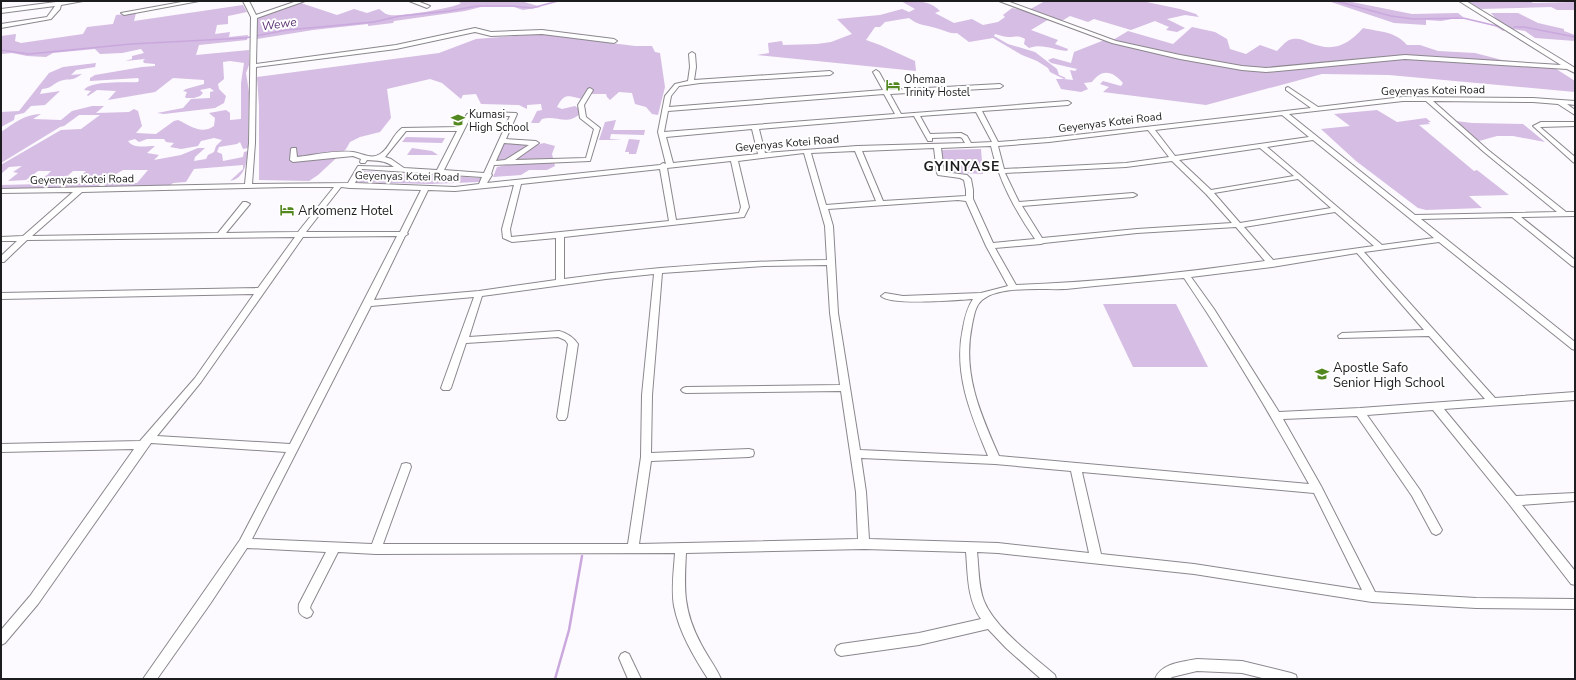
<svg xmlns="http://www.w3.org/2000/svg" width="1576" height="680" viewBox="0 0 1576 680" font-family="'Nunito Sans',sans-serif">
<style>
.green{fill:#d5bde3;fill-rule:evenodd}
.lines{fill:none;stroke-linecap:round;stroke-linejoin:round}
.stream-far1{stroke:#caa8de;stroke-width:1.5}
.stream{stroke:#caa8de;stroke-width:2.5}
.minor-casing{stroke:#8b878d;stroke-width:2}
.minor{fill:#fff;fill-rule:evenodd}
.labels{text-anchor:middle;stroke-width:4;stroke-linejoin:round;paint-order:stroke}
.far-poi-label{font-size:11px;fill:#1d1c1e;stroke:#fff;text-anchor:start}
.far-street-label{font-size:11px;fill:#1d1c1e;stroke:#fff}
.far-water-label{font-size:12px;font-style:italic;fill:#5d3273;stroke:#fff}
.poi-label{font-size:13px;fill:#1d1c1e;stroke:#fff;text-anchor:start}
.far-district-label{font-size:14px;font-weight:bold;letter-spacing:1px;fill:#1d1c1e;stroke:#fff}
</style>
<rect width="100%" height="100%" fill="#fcf9ff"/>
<g class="green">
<path d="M456,1h65l20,6 -18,3 -9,-3h-33l-16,4 -71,10 -1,2 -25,3v-2l-55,6 -56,9v-21l44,-15 36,12 17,-6 13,4 12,-4c3,2 7,6 11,6 9,2 66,-7 71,-12z"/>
<path d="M901,1c14,0 29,-1 39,10l-5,2 19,10 18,-4 11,6 15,-3 7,-5 -2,-2 9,-7 15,3 18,-10h97l38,8 16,5 3,3 -14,-2 -18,4 18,9 -8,4 -11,-2 3,-3 -14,-6 -24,9 -37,-11 -6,3 -18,-6 -10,6 -9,-4 -20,12 27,10 -3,4 13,5 -1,2c-13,-1 -25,-8 -38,-3l-5,-4 1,-5c-7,-4 -9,-2 -16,-2 -5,0 -9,-2 -14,-3l-1,2 14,8 27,8 22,17 2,6 7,3 -2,1 9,1 -3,-10 5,1 2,-2 -26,-6 -3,-3 5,-2 18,5 3,-11 33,-13 6,1 15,-9 45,13 19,-17 23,5 12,7 3,10 16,5 14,-9 17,6c3,-3 8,-9 12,-11 8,-3 14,0 21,3 23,9 37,3 53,-15 17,4 32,3 44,17h13l18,6 37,2 27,7 48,5 25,16v11l-186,-17 -67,-1 -116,31 -103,-13 6,-5 -9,-3 3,-3 18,5 2,-3c-10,-12 -21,-15 -31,-1l-8,1 4,6 -7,3 -20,-3 -5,-10h8l-14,-7 -2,-4 -11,-7 -15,-6 -29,-17 -24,4 -12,-9c-8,1 -10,-2 -18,-4 -11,-4 -21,-3 -30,-11l-24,4 -5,5h-5l-9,13 14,5 35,16 1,10 -159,-16 12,-2 -1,-10 14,-2 1,4 34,-1 14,-2 21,-8 -15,-15 43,-4 22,-6 7,3 6,-3z"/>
<polygon points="1328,1 1347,1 1412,14 1458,13 1463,17 1441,21 1426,20 1426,25 1394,23"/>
<polygon points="1467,1 1530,1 1533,3 1575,2 1575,10 1557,10 1551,7 1481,9"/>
<path d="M243,5l4,7 -19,4v8l-11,1 -2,9 15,-2 -1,5 19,-2 -1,5 -48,5 -3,10 53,-5v15l-3,8 3,19 -1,56 -5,1 -3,-7 -3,2 -18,3 -2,5 5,2 1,7 20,-4 1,-5 4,-1c-2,13 -3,27 -18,30l13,-12v-4l-49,4 -8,13 -13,1 -5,4 -63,-1 -2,-3h34l11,-13h-25l-19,11 -27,-2 9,-8h-13l-10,9 -5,1 -31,1c10,-6 15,0 24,-11h-13l-12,9 -18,1 10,-8 -5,-1 9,-6 -13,1 -8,7v-9l3,-2 57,-33 20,-1 19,-14h-21l-15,11 -4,1 -59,36v-31c12,-8 24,-18 40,-18l-8,5 28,1 11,-9 20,-5h12l-8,7 33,-1 5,-3 4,2 4,15 -6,7 20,1 18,-13 4,-1c13,6 23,15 36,6l1,-8 -6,-5 17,-3 4,3v7l11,-1v-36l3,-20 -14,-2 -7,1 1,17 -6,5 1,5 7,7 -2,7 -9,5 -51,6 -7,-1 26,-5 8,-9 19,-1v-6l4,-1 -4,-3 -10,2 3,3 -3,3 -6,2h-8l-1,-1 2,-5 -4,-1 3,-2 18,-5v-4l-31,-2 -18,14 -47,8 8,-9 -19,-1 -9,6 -1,-1 4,-4 -7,-1c7,-10 41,-7 54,-8l1,-2 -1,-2 -48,3v-3l5,-3 47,-8 13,-1v-2l-11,-1 -1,-2 2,-2 -20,2 7,-2v-3l12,-3 -3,-4 -19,4 -22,1 -5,-5 -42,4 -7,4 -19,-1 -15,-3 -11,1v-18l15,-2 -1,7 6,2 62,-9 4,-7 26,-3 3,-9 20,-2 -2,8zM214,138l8,2 -6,6 -2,6 -6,3 -2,4 -12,2 1,-4 10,-9h-7l-17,7 -27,5 5,-5 -12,-2 8,-7c-9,0 -22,3 -27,-5l7,-2 4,3 8,-3h17l2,3 8,1 -4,4 11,2 17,-3 3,-5z"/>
<polygon points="1491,13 1518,13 1538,23 1564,29 1564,31 1575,35 1575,41 1535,38 1525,31 1513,29 1503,31 1495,26 1497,20"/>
<path d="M539,34l96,12h17l3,6 5,1 5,34 -7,28 -6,-1 -6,-7 -11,-3 -3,-11 -13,-1 -9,8 -3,-3 -1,-3h-15l-7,5c-15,-2 -19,-8 -27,8l5,2 13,-3 4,3 1,5c-14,12 -23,1 -38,5l-3,4h-8l6,-12 5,-1 -1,-6 -14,1v4l-8,-4 -38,-1 -5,-10 -13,1 -2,4 -19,-16 -12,-4 -43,10 4,29 -11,14 -20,5 -10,5 -4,7 -28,26 -9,6 -50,-1v-74l-2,-29 182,-24 37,-14z"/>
<path d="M96,63l-1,4 -19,3 -5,5 11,-1c-12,9 -12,3 -22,7 -8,3 -7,7 -18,8l-2,5 20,-3 -15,14 -14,1 -7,7 -9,2 -1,5 -13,7v-15l18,-1 30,-38 14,-6z"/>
<polygon points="1377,110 1397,122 1426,118 1431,122 1428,122 1430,124 1419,125 1474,171 1477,170 1509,195 1469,196 1482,208 1426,210 1418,208 1356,161 1321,129 1350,126 1334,114"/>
<polygon points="616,120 613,130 645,130 644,135 611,134 610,139 622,140 599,140 605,122"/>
<polygon points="1456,121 1472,123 1523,124 1545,142 1513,136 1497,136 1479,141"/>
<polygon points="406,137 445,138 442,143 402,142"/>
<polygon points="629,139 640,140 636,154 629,154 629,152 625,152"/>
<polygon points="504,142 530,145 504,162 497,161 497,152"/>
<polygon points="544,143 555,146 552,154 555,166 547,170 529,170 521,175 493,177 497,167 506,165 536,145"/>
<polygon points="412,148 432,151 438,155 407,155"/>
<polygon points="981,149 983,174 943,172 939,150"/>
<polygon points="360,171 482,178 482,180 478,182 430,184 352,182"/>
<polygon points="84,183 101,184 98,187 1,189 1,185"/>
<polygon points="1103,304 1176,304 1208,367 1133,367"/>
</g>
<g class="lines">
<g class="stream-far1">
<polyline points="1336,1 1391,16 1413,19 1463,18 1501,27"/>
<polyline points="1514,27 1524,27 1575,37"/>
<polyline points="1,50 29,54 131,44 245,38 287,30 374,22 400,16 449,11 477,6 513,6 532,8 558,1"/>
</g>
<polyline class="stream" points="555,679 569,630 582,556"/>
<defs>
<g id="minor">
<polygon points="56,1 83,1 61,5 60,9 51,19 1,28 1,24 47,17 55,6 1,13 1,9 56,2"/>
<polygon points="187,1 199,1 124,15 121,13"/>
<path d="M243,1h6l7,14 41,-14h8l-48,17 -1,46 140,-19 79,-17 16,4 51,-2 72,9 3,2 -3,2 -72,-9 -51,2 -16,-4 -79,17 -140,18 -1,76 -3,41 96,-1 10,-17 36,1c-9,-7 -16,-6 -27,-7l-2,3h-4l-1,-1 1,-3 -8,-3 -60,6 -3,-2 1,-11 1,-1h4l1,9c18,-2 38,-7 56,-5 9,1 18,8 27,2 10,-6 12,-19 22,-26l57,-1 8,-13 7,-2 42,1 1,1 -11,25 30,2 3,2 -24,17 71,-2 8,-29 -14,-11 -2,-13 10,-16 2,-1 3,2 -9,15 2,12 14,11 -10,33 -96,4 -3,9 1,1 -5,8 173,-18 3,-2 3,1 -8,-32 7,-36 10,-12 13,-3 2,-14 -1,-13 3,-2 3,2 1,13 -2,13 136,-9 3,2 -3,2 -130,8 -21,3 -8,10 -2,11 214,-17 -10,-18 3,-2 3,2 10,18 111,-6 3,2 -3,2 -110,6 11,20 167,-13 3,2 -3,2 -86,6 16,31 51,-4 262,-30 -25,-18v-2l2,-1 30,20 85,-10 130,1 42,3v4l-8,-1 8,6v5l-17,-11 -25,-2 -100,-1 55,49 78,62h9v4l-54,1 54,43v7l-3,-1 -60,-49 -91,2 154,123v8l-3,-1 -133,-107 -75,10 131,146 80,-6v8l-131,9 72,87 59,-3v8l-53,4 53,66v14l-4,-1 -62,-80 -76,-94 -66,5 53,75 22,40 -2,3 -4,2 -4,-2 -20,-37 -55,-80 -74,3 38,67 54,106 101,6 99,1v10l-99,-1 -104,-6 -178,-28 -196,-21 -21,-1c2,16 1,34 7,49 11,27 49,55 71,74l1,4h-15l-35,-31 -18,-19 -69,16 -78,11 -4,-2 -2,-4 2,-4 4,-2 78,-11 62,-14c-14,-20 -13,-44 -15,-67l-102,-3 -178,4c-2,36 -3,57 15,91 6,12 15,23 20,35h-13c-14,-22 -29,-47 -34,-73 -3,-18 0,-36 1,-53l-299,1 -38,-2 -27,53 -1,3 3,4 -2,4 -4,2c-8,-3 -9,-6 -8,-14l27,-52 -79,-4 -37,56 -53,75h-14l97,-139 46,-88 -135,-9 -113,161 -33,39 -4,2v-15l29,-34 104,-147 -133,3v-8l139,-3 55,-63 59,-84 -253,5v-6l257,-5 37,-51 -268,3 -23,22h-3v-6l16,-15h-16v-4l22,-1 50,-44 -72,1v-4l244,-5 4,-41 2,-126zM884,94l11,20 -231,18 4,-21zM1403,101h23l58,51 73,60 -142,3 -126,-101zM976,112l16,30 -21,1 -4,-7 -6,-3 -31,1 -10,-18zM1282,115l27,22 -134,19 -20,-26zM471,116h39l-26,57 -40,-3zM914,116l14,25h4v-3l28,-1 2,1 3,5 -108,3 -92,7 -6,-24zM752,129l6,25 -85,9 -7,-26zM1148,130l21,27 -43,6 -122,6 -6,-23 51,-4zM406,131h51l-20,39 -33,-2 -13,-9 -6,-2zM1313,140l121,98 -52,7 -115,-98zM504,143l25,2 -24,15 -9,1zM991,146c8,35 24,64 44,93l-42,4 -20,-44v-9l-2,-11 -4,-4 -23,-3 -3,-24zM934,148l3,25 1,2 22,3 4,2 2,10v6l-83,5 -21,-50zM1260,148l34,28 -83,14 -32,-30zM855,151l21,50 -50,4 -15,-52zM804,153l21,73 2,34c-88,1 -176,7 -263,19v-42l180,-20 5,-10 -11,-46zM731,161l10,46 -2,6 -63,7 -9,-52zM1172,161l34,33 26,29 -95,6 -95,9 -20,-32 111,-9 4,-2 -4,-2 -114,9 -14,-29 121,-6zM362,169l120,8 -3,7 -24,3 -100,-4zM660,169l9,52 -158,16 -1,-8 11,-45zM1298,179l33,29 -91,15 -26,-30zM514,185l-12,44 1,9 9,4 44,-4v42l-77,11 -105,9 31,-64 3,-2 -1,-1 21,-43 27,1zM288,187h46l-36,45 -72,1 24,-29 -4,-2h-3l-25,31 -186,3 50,-44zM341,187l9,1 71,2 -21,42h-94zM958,200l8,1 20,45 22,40 -27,7 -78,3 -18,-3 -4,3c9,10 76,4 92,3 -6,9 -8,18 -10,29 -10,45 8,87 25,128l-128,-6 -22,-137 -5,-87 -5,-17zM1335,212l39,34 -101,14 -29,-33zM1236,227l29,34c-83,12 -166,21 -249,24l-21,-37 46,-4 3,-1 93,-10zM397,236l-107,208 -133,-8 44,-54 102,-145zM1357,253l67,77 -82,3 -4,3 1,2 90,-2 56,63 -125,9 -81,4 -65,-103 -23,-32 81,-10zM827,265l3,48 10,72 -154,2 -3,1 -2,2 2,2 3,1 155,-2 15,101 2,47 -219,5 12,-83 98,-4 4,-1 1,-3 -1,-3 -4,-1 -98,4 1,-58 10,-122 102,-7zM654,274l-12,121 -1,62 -13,87h-245l28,-77 -1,-3 -4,-1 -4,1 -1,3 -29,77 -120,-5 119,-233 103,-9 -33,91 2,2h6l2,-2 15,-45 92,-6 7,3 3,4 -11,73 2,3h6l2,-3 11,-73c-5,-7 -11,-11 -19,-13l-90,6 13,-41 124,-17zM1184,278c45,66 86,136 125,206l-310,-28c-19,-43 -37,-83 -27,-131 2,-9 3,-19 10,-25 18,-15 61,-10 84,-11 39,-4 78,-8 118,-11zM861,458l134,6 76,7 18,82 -91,-10 -129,-4 -3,-47zM1082,472l232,21 48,97 -168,-26 -93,-10z"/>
<polygon points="409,1 417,1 430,6 427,8"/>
<polygon points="999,1 1007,1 1116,41 1180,55 1242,66 1266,68 1405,55 1561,65 1459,1 1466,1 1572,66 1575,68 1575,73 1567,69 1405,59 1266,72 1242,70 1180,59 1112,43"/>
<polygon points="1541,122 1575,122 1575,126 1540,127 1575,157 1575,163 1573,162 1533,126"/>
<polygon points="625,652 629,654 641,679 628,679 619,658 621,654"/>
<path d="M1197,659l45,2 49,12 5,2 1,4h-31l-24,-6 -45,-2 -25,6 -2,2h-15c6,-16 27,-17 42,-20z"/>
</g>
</defs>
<use href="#minor" class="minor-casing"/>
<use href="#minor" class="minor"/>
</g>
<defs>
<symbol id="hotel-bare" viewBox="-9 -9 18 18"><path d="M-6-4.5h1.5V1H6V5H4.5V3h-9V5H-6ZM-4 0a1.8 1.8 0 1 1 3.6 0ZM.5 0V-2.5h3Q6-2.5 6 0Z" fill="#53871f" stroke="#fff" stroke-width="2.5" paint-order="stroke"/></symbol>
<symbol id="school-bare" viewBox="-9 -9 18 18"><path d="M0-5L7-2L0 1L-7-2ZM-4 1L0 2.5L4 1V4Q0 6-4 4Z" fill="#53871f" stroke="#fff" stroke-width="2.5" paint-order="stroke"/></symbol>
</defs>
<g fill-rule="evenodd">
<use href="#hotel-bare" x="883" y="75" width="20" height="20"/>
<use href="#school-bare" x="448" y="110" width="20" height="20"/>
<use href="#hotel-bare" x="277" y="200" width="20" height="20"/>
<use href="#school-bare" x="1312" y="364" width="20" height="20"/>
</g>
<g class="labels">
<g class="far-poi-label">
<text x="904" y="83">Ohemaa<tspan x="904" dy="13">Trinity Hostel</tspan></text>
<text x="469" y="118">Kumasi<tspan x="469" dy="13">High School</tspan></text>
</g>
<g class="far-street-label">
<text transform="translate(1433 90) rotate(-1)" y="4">Geyenyas Kotei Road</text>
<text transform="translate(1110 122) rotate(-7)" y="4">Geyenyas Kotei Road</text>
<text transform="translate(787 143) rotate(-5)" y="4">Geyenyas Kotei Road</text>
<text transform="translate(407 176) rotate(1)" y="4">Geyenyas Kotei Road</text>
<text transform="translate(82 179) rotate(-1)" y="4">Geyenyas Kotei Road</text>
</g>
<g class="far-water-label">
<text transform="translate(279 24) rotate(-8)" y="4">Wewe</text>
</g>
<g class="poi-label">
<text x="298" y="215">Arkomenz Hotel</text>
<text x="1333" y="372">Apostle Safo<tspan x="1333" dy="15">Senior High School</tspan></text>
</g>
<g class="far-district-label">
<text x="962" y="171">GYINYASE</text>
</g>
</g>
<rect width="1576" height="680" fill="none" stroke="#1d1c1e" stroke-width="4"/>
</svg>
